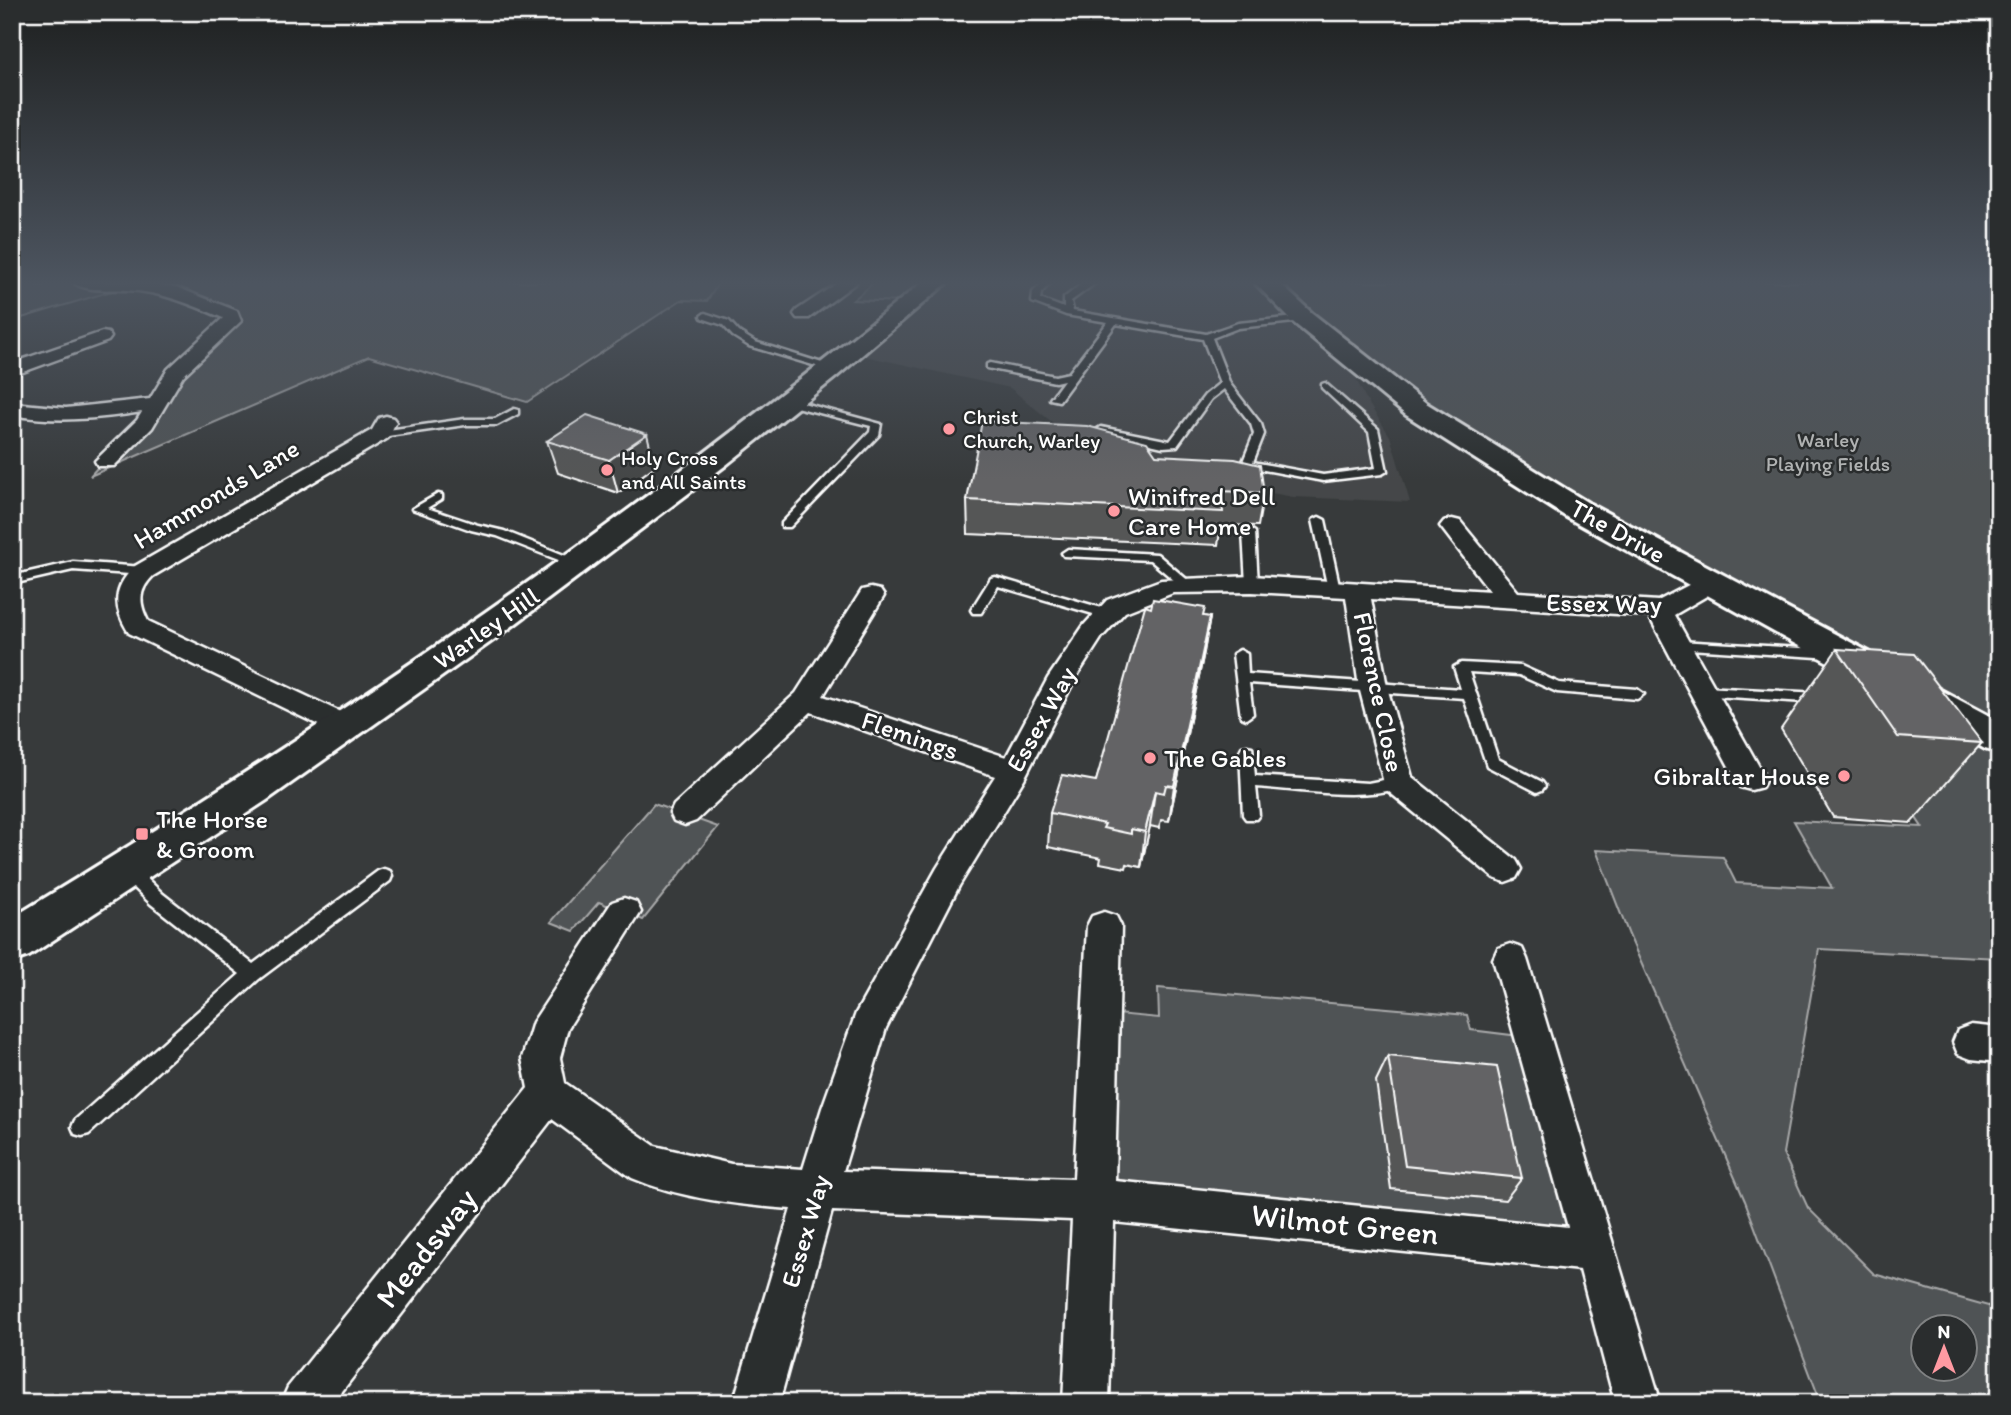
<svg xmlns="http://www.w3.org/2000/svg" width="2011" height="1415" viewBox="0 0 2011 1415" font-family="Itim,sans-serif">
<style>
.built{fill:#444748}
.green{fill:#505354;stroke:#a8a9aa;stroke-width:2;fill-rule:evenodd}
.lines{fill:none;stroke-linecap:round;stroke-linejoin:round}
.lane-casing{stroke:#fff;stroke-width:5}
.street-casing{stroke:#fff;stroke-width:5}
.secondary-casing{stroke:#fff;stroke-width:6}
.lane{fill:#2a2d2e;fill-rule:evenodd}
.street{fill:#2a2d2e;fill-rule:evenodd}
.secondary{fill:#2a2d2e;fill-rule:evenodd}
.wall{fill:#555657;stroke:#fff;stroke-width:2}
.shaded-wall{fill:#454647;stroke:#fff;stroke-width:2}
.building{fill:#636465;stroke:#fff;stroke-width:2}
.poi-dot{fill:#ff9aa2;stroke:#2a2d2e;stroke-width:2.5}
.labels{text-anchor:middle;stroke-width:5;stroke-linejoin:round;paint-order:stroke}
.far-poi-label{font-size:21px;fill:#fff;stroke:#2a2d2e;text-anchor:start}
.far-park-label{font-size:21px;fill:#b0b2b2;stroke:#2a2d2e}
.street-label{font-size:26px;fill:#fff;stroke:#2a2d2e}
.poi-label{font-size:26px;fill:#fff;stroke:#2a2d2e;text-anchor:start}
.near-street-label{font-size:32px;fill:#fff;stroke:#2a2d2e}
</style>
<rect width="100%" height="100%" fill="#373a3b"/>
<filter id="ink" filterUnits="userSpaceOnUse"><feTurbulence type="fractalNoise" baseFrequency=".0143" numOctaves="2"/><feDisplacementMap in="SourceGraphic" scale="14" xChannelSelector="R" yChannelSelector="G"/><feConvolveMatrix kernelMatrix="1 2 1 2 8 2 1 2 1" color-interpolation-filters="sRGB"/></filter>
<g filter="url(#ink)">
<polygon class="built" points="937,282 1265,282 1303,318 1341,349 1367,401 1390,436 1410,502 1293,497 1245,488 1074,440 1010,388 851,353"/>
<g class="green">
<polygon points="12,282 42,286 52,282 719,282 707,301 681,300 527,402 369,356 90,476 231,315 132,285 12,321"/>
<polygon points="875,282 929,282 903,302 853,300"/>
<path d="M1265,282h734v676l-180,-9 -36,204 25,55 66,66 125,35v94h-178l-76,-202 -116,-266 -33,-85 127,7 13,26 96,5 -38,-67 128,6 -63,-94 139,7 -419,-229 -276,-193zM1924,1328h42v42h-42z"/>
<polygon points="654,804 718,827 643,920 599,902 574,931 551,922"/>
<polygon points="1158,988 1467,1015 1471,1030 1519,1036 1580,1232 1112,1185 1117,1014 1159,1018"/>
</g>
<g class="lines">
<defs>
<g id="lane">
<polygon points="1043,282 1051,282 1041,293 1040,299 1064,308 1064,298 1084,282 1097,282 1071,301 1073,311 1206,334 1238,323 1306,316 1307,318 1303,321 1238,328 1212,338 1230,384 1261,424 1264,434 1253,462 1323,475 1376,468 1369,432 1322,388 1322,384 1325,383 1378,429 1387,471 1382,474 1323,481 1243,466 1242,464 1254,434 1251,424 1224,389 1211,399 1177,446 1163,447 1097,432 1096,430 1101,427 1170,441 1205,395 1220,383 1203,339 1116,324 1059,401 1050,399 1064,380 1055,382 987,368 987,364 990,363 1055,376 1069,373 1108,322 1066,315 1032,302 1033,292"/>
<polygon points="705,313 729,321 739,332 755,342 838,368 833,371 749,346 733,336 723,325 702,318 701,316"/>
<polygon points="788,399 881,424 879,435 790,527 782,527 782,523 870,432 871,426 784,404 784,400"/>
<polygon points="514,409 518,410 518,414 497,425 465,425 381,437 376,434 381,431 465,419 495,419"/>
<polygon points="438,494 442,495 442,499 427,508 478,525 504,531 584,563 578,567 574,566 497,536 471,530 412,509"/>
<polygon points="1319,517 1325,520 1340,589 1334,593 1328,589 1313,520"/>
<polygon points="1249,528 1255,532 1258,584 1252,588 1246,584 1243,532"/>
<polygon points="1068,549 1157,554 1191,583 1185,587 1181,586 1150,560 1064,556 1062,553"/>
<polygon points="73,562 144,567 150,571 144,575 73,570 12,584 12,576"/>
<polygon points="995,577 1112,611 1113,614 1107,618 998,586 981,613 973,613 971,610 991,578"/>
<polygon points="1678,641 1818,649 1825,653 1818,657 1673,648 1671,645"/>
<polygon points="1240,650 1247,654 1248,674 1461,689 1454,667 1461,663 1521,666 1559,683 1637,689 1644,694 1637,699 1557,692 1519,675 1469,672 1498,759 1542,782 1545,786 1542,790 1537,792 1487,766 1464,698 1249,683 1253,714 1246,719 1241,717 1233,654"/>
<polygon points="1703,687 1821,693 1828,698 1821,703 1698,695 1696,692 1698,689"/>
<path d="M1247,746l5,1 3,29 113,7 31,-6 5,2 3,4 -3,4c-46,14 -100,3 -148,0l3,28 -3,4h-10l-3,-4 -3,-64 2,-4z"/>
<polygon points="129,866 135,867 163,894 253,964 378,871 384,869 390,871 392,876 390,881 259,979 89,1134 82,1136 75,1134 72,1127 75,1120 240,974 151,904 123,877 121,872 123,867"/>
</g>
<g id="street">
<path d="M73,282h69l34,5 61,24 4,10 -58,55 -31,52 -38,38h-16l-3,-5 42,-41 5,-8c-44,7 -86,11 -130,3v-12l54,5 84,-9 18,-30 55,-51c-32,-14 -61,-26 -96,-28 -15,-1 -44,2 -54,-8z"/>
<polygon points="839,282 857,282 809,318 797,318 794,314 797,310"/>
<polygon points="102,332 108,333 111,337 108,341 12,376 12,363"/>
<path d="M386,416l7,2 3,4 -8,16 -235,138c-15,15 -14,27 -5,45l207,98 4,7 -4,7 -10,3 -10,-3 -206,-100c-17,-27 -16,-45 6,-67l237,-136 7,-12z"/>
<path d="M1452,519l8,2 58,71 140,9 46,-24 9,-3 9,3 3,5 -3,5 -48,28 92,164 -4,8 -11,3 -11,-3 -91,-171 -278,-17 16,88 25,90 104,83 5,9 -5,9 -11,4 -11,-4 -106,-87 -4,-8 -25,-96 -13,-90 -94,-5 -79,1 -48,19 -23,25 -27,42 -51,100 -65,107 -73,142 -43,143 231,8 13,-253 5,-10 12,-4 12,4 5,10 -6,255 453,46 -75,-268 5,-11 12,-4 12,4 5,11 134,444h-46l-35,-133 -466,-48 -5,181h-46l9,-183 -240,-9 -53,192h-46l58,-194c-53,-4 -109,-10 -159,-31l-80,-59 -219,284h-52l7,-16 240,-299 -6,-30 11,-36 79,-120 12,-4 12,4 5,10 -73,116 -8,30 5,25 90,63 76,18 72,5 19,-61 34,-95 81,-145 58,-92 -184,-64 -115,109 -11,4 -11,-4 -4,-8 4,-8 122,-112 66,-103 9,-2 9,2 4,6 -61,100 183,61 42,-79 36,-53 23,-25 54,-20 91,-4 238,15 -50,-65 4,-5z"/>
<polygon points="1971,1025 1999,1028 1999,1062 1971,1059 1958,1054 1953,1042 1958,1030"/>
</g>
<g id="secondary">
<path d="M923,282h25l-112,95 -110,88 -227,171 -232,164 -238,156 -17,6v-44c198,-120 392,-245 579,-381 113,-82 223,-168 332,-255z"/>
<polygon points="1254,282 1278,282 1312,313 1426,403 1590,504 1999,721 1999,753 1985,749 1568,518 1406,415 1294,323"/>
</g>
</defs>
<use href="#lane" class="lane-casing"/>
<use href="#street" class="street-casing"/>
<use href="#secondary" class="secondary-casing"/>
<use href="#lane" class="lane"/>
<use href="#street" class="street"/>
<use href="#secondary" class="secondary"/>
</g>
<g class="wall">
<polygon points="547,441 655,466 618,493 558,473"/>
<polygon points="1156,455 1264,493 1258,526 1221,525 1218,545 968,534 967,500"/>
<polygon points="1151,608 1210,617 1204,652 1169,821 1161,820 1159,828 1150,826 1141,867 1127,864 1126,868 1100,863 1101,858 1048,847 1050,813 1096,781"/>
<polygon points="1837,649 1982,743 1911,823 1833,817 1781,729"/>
<polygon points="1388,1056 1522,1178 1505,1200 1391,1189 1376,1081"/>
</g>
<g class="shaded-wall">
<polygon points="647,434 655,466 618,493 609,460"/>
<polygon points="1210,617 1204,652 1169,821 1174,786"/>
<polygon points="1155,791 1150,826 1141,867 1145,832"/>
</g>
<g class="building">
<polygon points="587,415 647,434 609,460 547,441"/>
<polygon points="982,421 1087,426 1147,442 1156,455 1235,459 1260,465 1264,493 1221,491 1223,512 967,500"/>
<polygon points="1153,599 1205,608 1203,616 1210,617 1174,786 1166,785 1164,793 1155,791 1145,832 1131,829 1131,834 1103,828 1105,824 1050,813 1062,775 1096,781 1145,606 1151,608"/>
<polygon points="1837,649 1914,654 1982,743 1898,737"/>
<polygon points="1388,1056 1497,1067 1522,1178 1405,1166"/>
</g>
</g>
<linearGradient id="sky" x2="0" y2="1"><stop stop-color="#1e2020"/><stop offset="0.59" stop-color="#4d5560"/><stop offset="1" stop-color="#4d5560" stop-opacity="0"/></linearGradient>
<rect width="2011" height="480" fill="url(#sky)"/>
<g class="poi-dot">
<circle cx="949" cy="429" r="7"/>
<circle cx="607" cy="470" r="7"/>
<circle cx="1114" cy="511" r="7"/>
<circle cx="1150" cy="758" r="7"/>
<circle cx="1844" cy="776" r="7"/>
<rect x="135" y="827" width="14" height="14" rx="3.5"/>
</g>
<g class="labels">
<g class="far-poi-label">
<text x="963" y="424">Christ<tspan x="963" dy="24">Church, Warley</tspan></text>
<text x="621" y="465">Holy Cross<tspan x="621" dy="24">and All Saints</tspan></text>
</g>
<g class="far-park-label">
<text x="1828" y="447">Warley<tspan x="1828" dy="24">Playing Fields</tspan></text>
</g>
<g class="street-label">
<text transform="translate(216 494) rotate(-31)" y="9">Hammonds Lane</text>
<text transform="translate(1618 531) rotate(29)" y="9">The Drive</text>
<text transform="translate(1604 603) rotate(1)" y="9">Essex Way</text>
<text transform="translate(486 628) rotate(-35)" y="9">Warley Hill</text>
<text transform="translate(1379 692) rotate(78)" y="9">Florence Close</text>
<text transform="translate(1041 719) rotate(-61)" y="9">Essex Way</text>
<text transform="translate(910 735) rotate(19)" y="9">Flemings</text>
<text transform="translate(805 1231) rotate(-74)" y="9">Essex Way</text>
</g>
<g class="poi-label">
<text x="1128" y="505">Winifred Dell<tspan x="1128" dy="30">Care Home</tspan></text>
<text x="1164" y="767">The Gables</text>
<text x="1830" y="785" text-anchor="end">Gibraltar House</text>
<text x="156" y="828">The Horse<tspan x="156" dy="30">&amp; Groom</tspan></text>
</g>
<g class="near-street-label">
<text transform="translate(1345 1224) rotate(6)" y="11">Wilmot Green</text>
<text transform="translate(426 1248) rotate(-52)" y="11">Meadsway</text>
</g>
</g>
<rect width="2011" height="1415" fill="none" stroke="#2a2d2e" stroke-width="42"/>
<rect x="21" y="21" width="1969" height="1373" fill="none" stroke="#fff" stroke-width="2.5" filter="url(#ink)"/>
<g transform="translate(1944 1348)"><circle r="33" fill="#2a2d2e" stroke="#7f8182" stroke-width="2"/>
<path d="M0-5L12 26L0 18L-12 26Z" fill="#ff9aa2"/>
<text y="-10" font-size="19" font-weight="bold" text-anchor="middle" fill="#ffffff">N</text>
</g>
</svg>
